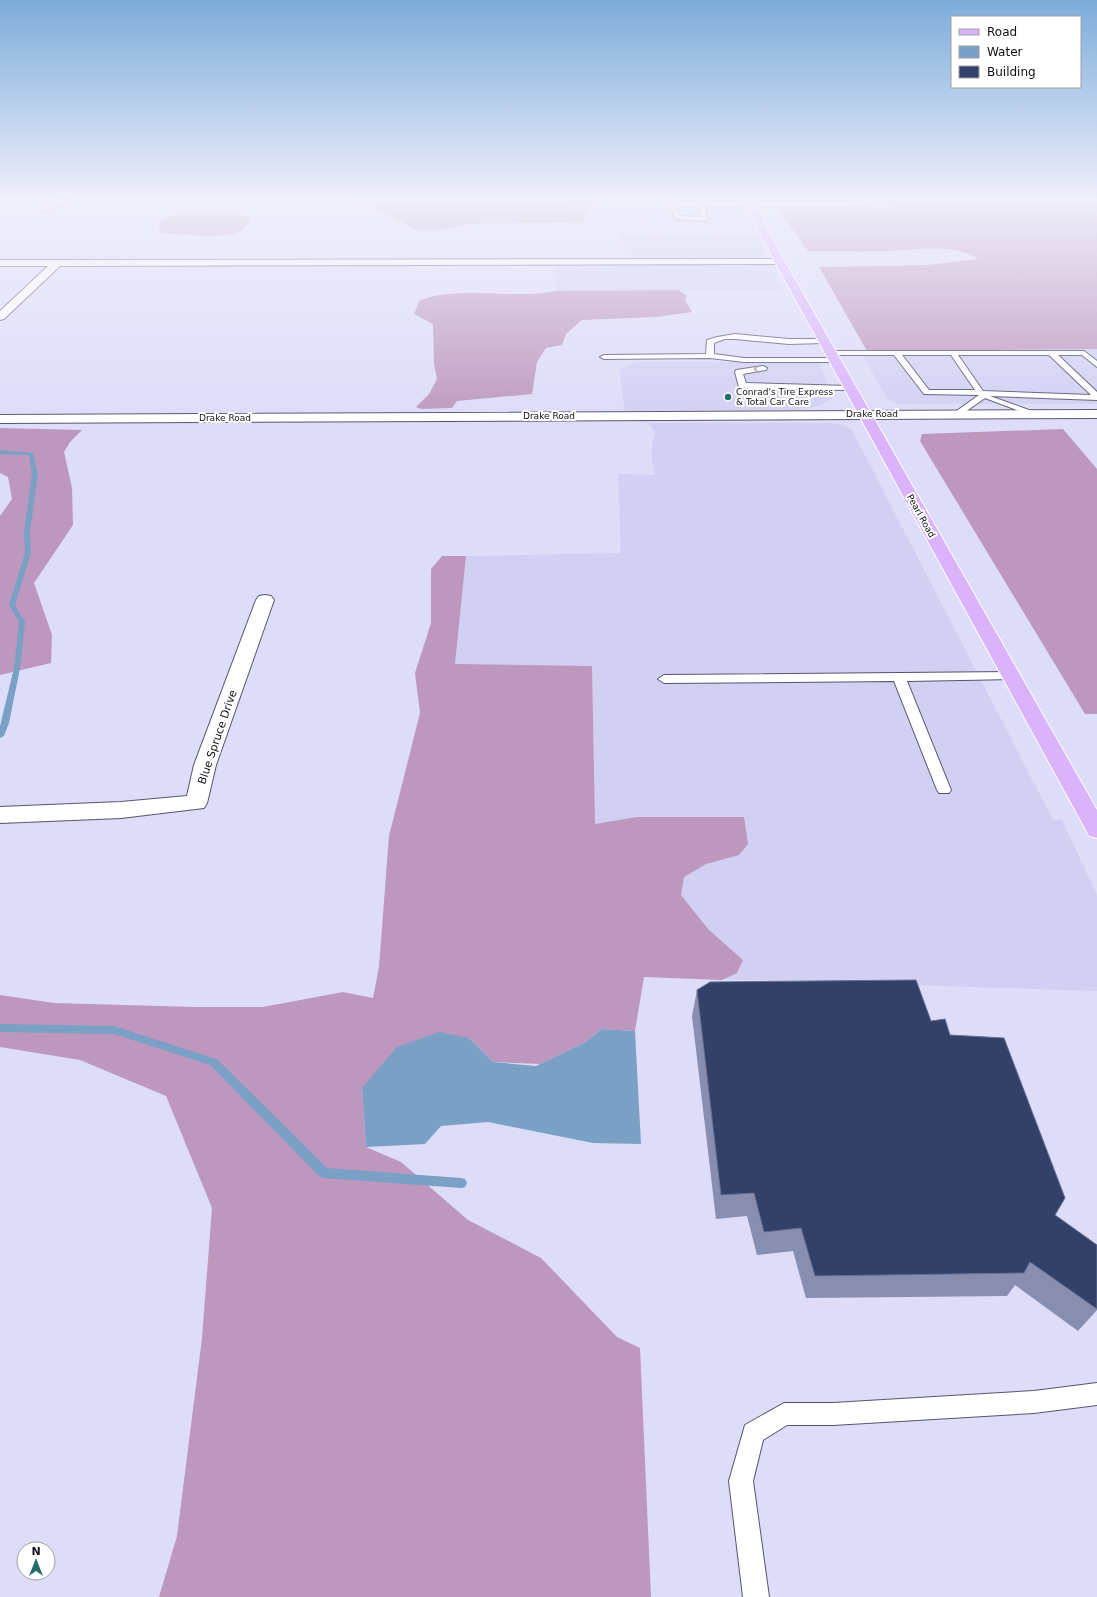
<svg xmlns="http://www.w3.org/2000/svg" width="1097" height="1597" viewBox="0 0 1097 1597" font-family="'DejaVu Sans',sans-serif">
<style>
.built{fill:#d1d0f3}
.forest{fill:#bd97bd}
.water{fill:#7aa0c5}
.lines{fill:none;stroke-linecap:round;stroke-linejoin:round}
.stream{fill:#7aa0c5;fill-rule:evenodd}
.service-casing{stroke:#56556d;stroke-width:2}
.minor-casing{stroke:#56556d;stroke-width:2}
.tertiary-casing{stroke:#56556d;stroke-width:2}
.primary-casing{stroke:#fff;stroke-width:2}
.service{fill:#fff;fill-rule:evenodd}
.minor{fill:#fff;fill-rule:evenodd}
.tertiary{fill:#fff;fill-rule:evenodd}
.primary{fill:#dab3fb;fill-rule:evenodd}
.wall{fill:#888eb0}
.building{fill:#334168;stroke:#667094}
.oneway{stroke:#a09fa3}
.poi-dot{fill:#256f69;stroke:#fff;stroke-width:1.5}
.labels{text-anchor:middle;stroke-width:4;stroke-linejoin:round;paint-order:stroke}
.far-poi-label{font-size:9px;fill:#11101a;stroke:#fff;text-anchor:start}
.far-street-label{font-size:9px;fill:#11101a;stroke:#fff}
.street-label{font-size:11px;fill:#11101a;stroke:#fff}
</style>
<rect width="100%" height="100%" fill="#dddcf9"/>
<g class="built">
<polygon points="349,200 735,200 748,224 582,222 594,204 362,204"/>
<polygon points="619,234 758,236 764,253 763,255 750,259 628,260"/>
<polygon points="749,263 765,264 771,267 783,290 556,291 555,264"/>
<polygon points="1097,349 1097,404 899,404 888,400 860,351"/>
<polygon points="635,362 819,362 831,392 831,399 819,406 798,410 625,411 619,370"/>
<polygon points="649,423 831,423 843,425 852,430 1053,820 1026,820 1062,820 1097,895 1097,991 567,974 592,667 455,664 466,556 621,553 618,474 655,475 651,453 655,432"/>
</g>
<g class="forest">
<polygon points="357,200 594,200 595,204 474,205 474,206 592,206 582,222 468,224 443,230 418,230 374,209 374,204 362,204 356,202"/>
<path d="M875,200h222v149l-230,2 -48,-84 108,-2 51,-6c-23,-16 -63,-9 -90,-8 -27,1 -54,0 -80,0l-30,-42 116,-2z"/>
<path d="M184,215h58l9,2c-2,5 -5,10 -9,13 -15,10 -65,4 -83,3l1,-10 7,-7z"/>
<path d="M678,290l9,6 -2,4 7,12 -36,5 -74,3 -16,14 -4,11 -16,3 -9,14 -5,32 -75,7 -5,7 -31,1 -5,-2 13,-13 8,-15 -3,-15 -1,-40 -19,-10 6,-14c43,-15 91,0 136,-9z"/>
<polygon points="0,428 82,430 70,442 64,452 72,488 73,525 34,583 52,635 51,663 0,675 0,516 12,499 8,477 0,473"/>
<polygon points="1063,429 1097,469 1097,714 1085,714 920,441 922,434"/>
<polygon points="442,556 466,556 455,664 592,666 595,824 637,817 744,817 748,844 739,855 706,864 684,877 681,895 708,929 743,960 737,973 722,980 644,977 635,1031 602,1029 584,1043 540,1064 493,1062 469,1038 362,1088 366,1147 401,1162 468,1220 541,1258 617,1337 640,1348 651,1597 159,1597 177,1536 202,1338 212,1208 166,1096 80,1060 0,1047 0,995 54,1003 196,1007 263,1007 343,992 373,998 379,967 389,836 420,713 415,673 431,623 431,569"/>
</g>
<polygon class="water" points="602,1029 635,1031 641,1144 593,1143 488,1122 441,1126 425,1144 366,1147 362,1088 397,1047 439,1032 469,1038 493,1062 536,1066 584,1043"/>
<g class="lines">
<g class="stream">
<polygon points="0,450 33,453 38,474 30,532 31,553 15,605 25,622 20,668 9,723 4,736 0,738 0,726 14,668 19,622 9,605 25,553 24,532 32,474 29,455 0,454"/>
<polygon points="0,1024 114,1026 213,1058 217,1059 327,1168 461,1178 465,1179 467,1183 465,1187 461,1188 324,1178 320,1177 210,1065 114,1034 0,1032"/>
</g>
<defs>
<g id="service">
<path d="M671,202h197l3,2 -3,2h-164l4,13 -3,2 -29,-2 -8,-15zM675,206h24l3,11 -22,-1z"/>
<polygon points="735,334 789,339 824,339 828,341 824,343 789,344 735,339 725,339 714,343 714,354 744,358 835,358 839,360 835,362 744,362 710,358 604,359 600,357 604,355 706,354 707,340 717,337"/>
<path d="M828,351h256l13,10v6l-15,-12h-24l39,37v8l-107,-4 50,18 -1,2h-6l-48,-18 -27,19 -3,-1v-4l24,-17 -55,-1 -30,-39h-63l-4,-2zM902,355h49l24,35h-46zM958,355h91l42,40 -108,-4z"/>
<polygon points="763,366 767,368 766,370 743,374 746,383 850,386 854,388 850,390 752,389 739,387 735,372 736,370"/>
<polygon points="1012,672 1016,673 1018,676 1016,679 907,681 951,790 949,793 939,793 937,790 894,681 664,683 658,679 664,675"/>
<polygon points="1097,1383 1097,1405 1034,1413 833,1425 787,1425 763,1440 753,1481 769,1597 743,1597 729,1481 745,1425 784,1403 833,1403 1034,1391"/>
</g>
<g id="minor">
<polygon points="61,200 73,200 46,211 43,212 39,209 44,204"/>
<polygon points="780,259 785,262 783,264 60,266 4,319 0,320 0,311 48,266 0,266 0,260"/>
<polygon points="265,595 271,596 274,600 216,765 207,803 204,808 121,818 0,823 0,807 121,802 187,796 194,765 256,600 259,596"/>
</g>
<polygon id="tertiary" points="1097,410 1097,418 0,423 0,415"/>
<polygon id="primary" points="744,200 752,200 785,262 1097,810 1097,838 1089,836 1086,830 775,262"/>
</defs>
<use href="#service" class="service-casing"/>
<use href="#minor" class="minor-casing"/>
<use href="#tertiary" class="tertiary-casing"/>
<use href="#primary" class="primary-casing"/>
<use href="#service" class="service"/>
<use href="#minor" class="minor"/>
<use href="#tertiary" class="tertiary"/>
<use href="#primary" class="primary"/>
</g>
<polygon class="wall" points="697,990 931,1021 950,1035 1055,1215 1097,1245 1097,1310 1078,1331 1015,1285 1007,1296 806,1298 793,1251 757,1255 747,1216 716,1219 692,1016"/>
<polygon class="building" points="916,980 931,1021 945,1019 950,1035 1004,1038 1065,1198 1055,1215 1097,1245 1097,1309 1030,1262 1024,1273 815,1276 801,1228 764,1232 754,1193 721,1195 697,990 710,982"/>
<defs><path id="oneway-chevron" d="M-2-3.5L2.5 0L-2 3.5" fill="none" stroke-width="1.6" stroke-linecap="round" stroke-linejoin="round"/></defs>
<use class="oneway" href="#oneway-chevron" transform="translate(757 369) rotate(175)"/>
<linearGradient id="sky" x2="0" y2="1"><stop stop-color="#7cacda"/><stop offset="0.47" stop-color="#f0effc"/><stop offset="1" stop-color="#f0effc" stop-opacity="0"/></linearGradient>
<rect width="1097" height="423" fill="url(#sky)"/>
<circle class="poi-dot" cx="728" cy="397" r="4"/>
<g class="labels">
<g class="far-poi-label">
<text x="736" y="395">Conrad's Tire Express<tspan x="736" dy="10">&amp; Total Car Care</tspan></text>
</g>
<g class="far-street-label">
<text x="872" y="417">Drake Road</text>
<text x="549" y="419">Drake Road</text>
<text x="225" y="421">Drake Road</text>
<text transform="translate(921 516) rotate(61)" y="3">Pearl Road</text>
</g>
<g class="street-label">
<text transform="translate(217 737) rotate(-71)" y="4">Blue Spruce Drive</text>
</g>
</g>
<rect x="951" y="16" width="130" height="72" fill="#ffffff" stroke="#a09fa3"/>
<rect x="959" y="29" width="20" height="6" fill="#dab3fb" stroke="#a09fa3"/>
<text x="987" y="36" font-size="12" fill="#11101a">Road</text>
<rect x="959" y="46" width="20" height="12" fill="#7aa0c5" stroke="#a09fa3"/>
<text x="987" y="56" font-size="12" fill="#11101a">Water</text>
<rect x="959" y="66" width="20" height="12" fill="#334168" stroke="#a09fa3"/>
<text x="987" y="76" font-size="12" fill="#11101a">Building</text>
<g transform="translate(36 1561)"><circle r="19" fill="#ffffff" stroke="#a09fa3"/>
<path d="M0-3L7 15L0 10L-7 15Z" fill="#256f69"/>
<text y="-6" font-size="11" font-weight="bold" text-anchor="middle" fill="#11101a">N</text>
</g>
</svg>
